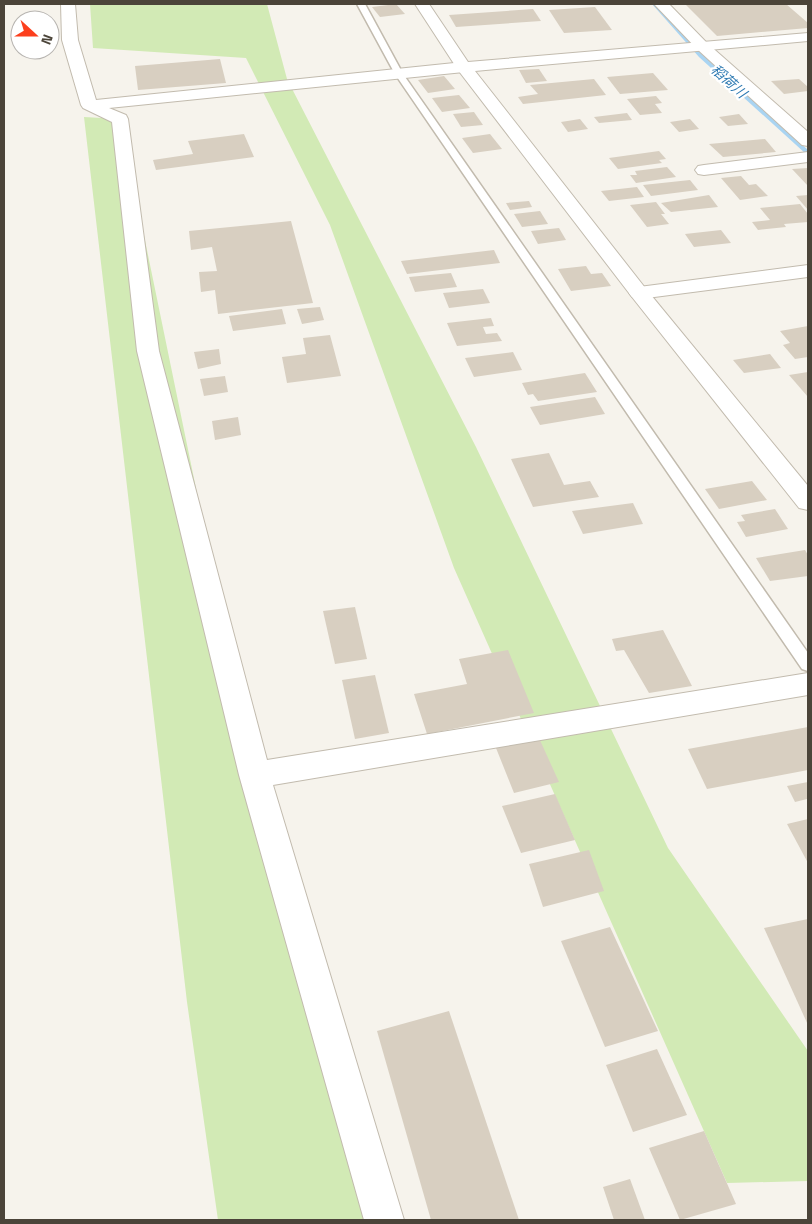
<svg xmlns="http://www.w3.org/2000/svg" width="812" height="1224" viewBox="0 0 812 1224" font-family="'Titillium Web','Noto Sans JP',sans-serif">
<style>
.green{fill:#d2eab5}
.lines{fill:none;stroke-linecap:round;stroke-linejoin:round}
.stream{fill:#a9d4f2;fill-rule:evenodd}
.building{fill:#d8cfc1}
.service-casing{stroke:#c2bbae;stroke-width:3}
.minor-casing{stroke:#c2bbae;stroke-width:2}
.tertiary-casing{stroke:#c2bbae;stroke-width:2}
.service{fill:#fff;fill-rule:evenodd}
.minor{fill:#fff;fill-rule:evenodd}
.tertiary{fill:#fff;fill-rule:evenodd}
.labels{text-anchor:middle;stroke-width:4.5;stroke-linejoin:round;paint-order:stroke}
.far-water-label{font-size:14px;font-style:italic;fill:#2e7ab2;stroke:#fff}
</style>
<rect width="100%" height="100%" fill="#f6f3ec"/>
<g class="green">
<polygon points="90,4 267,4 287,79 476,447 668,848 808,1051 808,1181 727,1183 454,568 330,225 246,58 93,48"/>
<polygon points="84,117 120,119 255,775 372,1220 218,1220 187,1002"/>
</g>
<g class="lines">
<polygon class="stream" points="652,4 658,4 703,55 808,150 808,155 806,154 699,57"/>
</g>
<g class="building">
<polygon points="396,4 405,14 380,17 372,7"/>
<polygon points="685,4 786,4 808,23 808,28 717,36"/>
<polygon points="595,7 612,30 564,33 549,10"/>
<polygon points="533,9 541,21 456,27 449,15"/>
<polygon points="220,59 226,83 138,90 135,66"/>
<polygon points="539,69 547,81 526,83 519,70"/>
<polygon points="653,73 668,90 620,94 607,77"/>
<polygon points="444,76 455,89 428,93 418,80"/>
<polygon points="594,79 606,95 523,104 518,97 538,94 530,85"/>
<polygon points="799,79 808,87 808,91 784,94 771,81"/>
<polygon points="459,95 470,108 442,112 432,98"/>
<polygon points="656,96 662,103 655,104 662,113 640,115 627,99"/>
<polygon points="474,112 483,125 461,127 453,114"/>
<polygon points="627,113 632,120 599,123 594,117"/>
<polygon points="739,114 748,124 728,126 719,117"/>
<polygon points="580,119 588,129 568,132 561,122"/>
<polygon points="690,119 699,129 679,132 670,122"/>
<polygon points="244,134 254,157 156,170 153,160 193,154 188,141"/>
<polygon points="490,134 502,149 473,153 462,138"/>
<polygon points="765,139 776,152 723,157 709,144"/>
<polygon points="659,151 666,159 659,160 662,163 618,169 609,158"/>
<polygon points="667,167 676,177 636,183 630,175 637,175 635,171"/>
<polygon points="808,168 808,186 792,169"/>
<polygon points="741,176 749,185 756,184 768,196 740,200 721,178"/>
<polygon points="690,180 698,190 651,196 643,185"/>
<polygon points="637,187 644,197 609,201 601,191"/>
<polygon points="709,195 718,207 671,212 661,203"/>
<polygon points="808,195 808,210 796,196"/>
<polygon points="529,201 532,207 510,210 506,203"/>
<polygon points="656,202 665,214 661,214 669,224 647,227 630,205"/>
<polygon points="800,204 808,214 808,222 784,224 786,227 758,230 752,222 770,220 760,208"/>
<polygon points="540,211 548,224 522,227 514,214"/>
<polygon points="291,221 313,303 218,314 215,290 201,292 199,272 217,271 212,247 191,250 189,231"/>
<polygon points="559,228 566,240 538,244 531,231"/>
<polygon points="721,230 731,243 694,247 685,234"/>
<polygon points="494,250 500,263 407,274 401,261"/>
<polygon points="586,266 591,274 602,273 611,286 571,291 558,269"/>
<polygon points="451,273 457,287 415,292 409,277"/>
<polygon points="483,289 490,303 449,308 443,293"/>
<polygon points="320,307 324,320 302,324 297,309"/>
<polygon points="282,309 286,324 233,331 229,316"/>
<polygon points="491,318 494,326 483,327 486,334 497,333 502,341 457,346 447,323"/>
<polygon points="808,326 808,357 795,359 783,345 790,343 780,331"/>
<polygon points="330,335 341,376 287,383 282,357 306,354 303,338"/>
<polygon points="219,349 221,364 198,369 194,352"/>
<polygon points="513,352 522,370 474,377 465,358"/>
<polygon points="770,354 781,368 744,373 733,360"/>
<polygon points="808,372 808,397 789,375"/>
<polygon points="585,373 597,392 538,401 533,394 528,395 522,383"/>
<polygon points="225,376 228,392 204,396 200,379"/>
<polygon points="595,397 605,414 540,425 530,407"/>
<polygon points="238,417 241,435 215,440 212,421"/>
<polygon points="549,453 564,485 590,481 599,497 533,507 511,459"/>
<polygon points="752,481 767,500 719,509 705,489"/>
<polygon points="633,503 643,524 583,534 572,511"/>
<polygon points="775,509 788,529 746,537 737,522 745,521 741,515"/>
<polygon points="805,550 808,555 808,576 770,581 756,558"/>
<polygon points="355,607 367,659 335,664 323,611"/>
<polygon points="663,630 692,686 649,693 624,650 616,651 612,639"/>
<polygon points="508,650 534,713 427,734 414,694 467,684 459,659"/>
<polygon points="375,675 389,733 355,739 342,680"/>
<polygon points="808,727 808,770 707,789 688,749"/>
<polygon points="539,738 559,782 514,793 496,748"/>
<polygon points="808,782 808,802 807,799 795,802 787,786"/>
<polygon points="555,794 575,840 521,853 502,806"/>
<polygon points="808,819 808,863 787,824"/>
<polygon points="589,850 604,891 543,907 529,864"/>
<polygon points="808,919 808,1025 764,928"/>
<polygon points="610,927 658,1031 605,1047 561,941"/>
<polygon points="449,1011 519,1220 431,1220 377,1031"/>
<polygon points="657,1049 687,1115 633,1132 606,1065"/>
<polygon points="704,1131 736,1204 680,1220 649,1148"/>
<polygon points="630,1179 645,1220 614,1220 603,1187"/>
</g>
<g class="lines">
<defs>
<polygon id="service" points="357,4 365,4 403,74 808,653 808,671 802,669 395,74"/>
<g id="minor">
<polygon points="61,4 75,4 78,40 96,100 464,62 470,64 472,67 470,70 464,72 109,108 126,115 128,119 159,351 267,760 808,673 808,695 273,785 404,1220 364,1220 239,775 137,351 112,122 83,108 81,105 62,40"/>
<polygon points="654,4 669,4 707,43 808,132 808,146 802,145 697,49"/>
<polygon points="808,152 808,162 704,175 698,174 695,170 698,166 704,165"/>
<polygon points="808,265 808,277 639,299 632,297 629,293 632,289 639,287"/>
</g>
<polygon id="tertiary" points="415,4 429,4 468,62 808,33 808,41 475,71 646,289 808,486 808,510 799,508 632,297 458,70"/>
</defs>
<use href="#service" class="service-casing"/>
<use href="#minor" class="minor-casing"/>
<use href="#tertiary" class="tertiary-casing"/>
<use href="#service" class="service"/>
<use href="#minor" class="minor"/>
<use href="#tertiary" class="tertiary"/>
</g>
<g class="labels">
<g class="far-water-label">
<text transform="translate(729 81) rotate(42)" y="5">稻荷川</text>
</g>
</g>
<rect width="812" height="1224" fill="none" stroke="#4b4439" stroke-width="10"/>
<g transform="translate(35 35) rotate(111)"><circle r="24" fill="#ffffff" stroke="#b7b4b0"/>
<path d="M0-4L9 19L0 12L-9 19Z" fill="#fc3f1d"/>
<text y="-8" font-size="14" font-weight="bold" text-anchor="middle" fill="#4b4439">N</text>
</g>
</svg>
